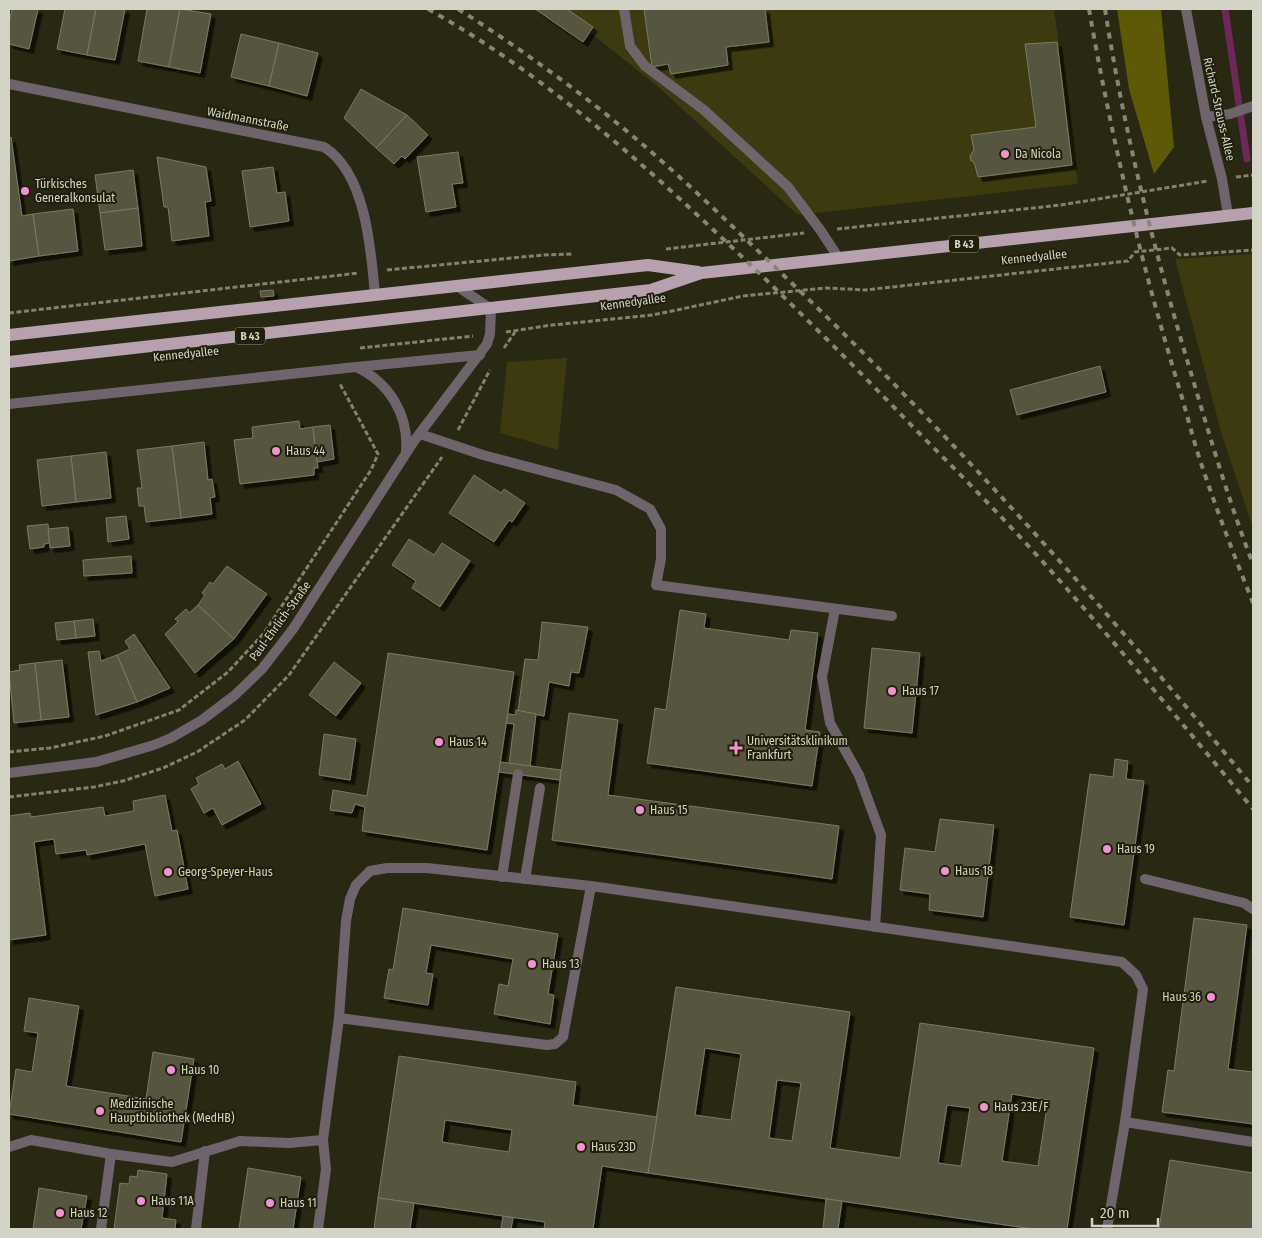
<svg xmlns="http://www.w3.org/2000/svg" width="1262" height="1238" viewBox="0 0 1262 1238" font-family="'Fira Sans Condensed',sans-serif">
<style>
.green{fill:#3c3a0e}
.forest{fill:#5d5907}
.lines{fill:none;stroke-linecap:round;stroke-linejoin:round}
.stream{stroke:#6d2759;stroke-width:7}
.building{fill:#57563f;stroke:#7b7b62;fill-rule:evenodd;filter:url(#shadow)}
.path{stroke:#828270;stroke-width:3;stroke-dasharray:5 2.5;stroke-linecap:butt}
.lane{stroke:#6f646b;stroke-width:10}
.street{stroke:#6f646b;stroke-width:10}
.primary{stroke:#b7a1af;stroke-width:12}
.rail{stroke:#878675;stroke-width:4;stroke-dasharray:6 6;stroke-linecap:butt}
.poi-dot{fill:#f491d4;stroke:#201f09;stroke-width:2}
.labels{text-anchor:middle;stroke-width:4;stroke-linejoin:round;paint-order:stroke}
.shield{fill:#201f09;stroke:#9e9e8d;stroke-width:1}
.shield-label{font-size:11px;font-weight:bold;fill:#d4d4c6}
.street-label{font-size:12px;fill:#d4d4c6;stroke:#201f09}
.poi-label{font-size:12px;fill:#d4d4c6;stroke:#201f09;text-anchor:start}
</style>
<defs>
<filter id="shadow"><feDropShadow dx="4.5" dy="4.5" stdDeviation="0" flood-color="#0009"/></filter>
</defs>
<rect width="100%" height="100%" fill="#292812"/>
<g class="green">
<polygon points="535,9 1054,9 1078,184 798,215 656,85 592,34 583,42"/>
<polygon points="1253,254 1253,528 1222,435 1175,259"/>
<polygon points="567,358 558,450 500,433 507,362"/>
</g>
<polygon class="forest" points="1117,9 1161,9 1174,147 1154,174 1129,89"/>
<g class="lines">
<polyline class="stream" points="1225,9 1247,159"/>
</g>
<g class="building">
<polygon points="12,9 38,9 29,49 9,44 9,23"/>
<polygon points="65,9 96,9 87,55 57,49"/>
<polygon points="96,9 125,9 115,60 87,55"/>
<polygon points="147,9 180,9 169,67 138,61"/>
<polygon points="180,9 211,14 200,73 169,67"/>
<polygon points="535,9 567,9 593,27 583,42"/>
<polygon points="644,9 765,9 769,42 726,47 728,65 671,74 668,64 652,67"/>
<polygon points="241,34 279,43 269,86 231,77"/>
<polygon points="1057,42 1072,165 978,177 974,162 971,161 970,156 974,150 971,135 1036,127 1025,44"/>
<polygon points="279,43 318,53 307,96 269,86"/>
<polygon points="361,89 407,115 376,148 344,118"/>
<polygon points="407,115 428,135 405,159 402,156 394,164 376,148"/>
<polygon points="11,137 22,216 33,214 39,256 9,261 9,138"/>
<polygon points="458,152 463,183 452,184 456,207 426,212 417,157"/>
<polygon points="157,157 206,167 211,201 205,202 209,236 172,241 168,207 164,207"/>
<polygon points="273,167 277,193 285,192 289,221 250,227 242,171"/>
<polygon points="133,170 138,208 100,213 95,175"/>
<polygon points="138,208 142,246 105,250 100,213"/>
<polygon points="73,209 78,251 39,256 33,214"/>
<polygon points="273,290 274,296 261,297 260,291"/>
<polygon points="1100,366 1106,392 1017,415 1010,390"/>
<polygon points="299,421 300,429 313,427 318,468 314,468 314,475 240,484 234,440 253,438 252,427"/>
<polygon points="330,425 334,459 317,462 313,427"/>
<polygon points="204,442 208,480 212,479 215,497 210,498 212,514 181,518 172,446"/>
<polygon points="172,446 181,518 146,522 144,506 139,506 137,488 142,488 137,450"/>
<polygon points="106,452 111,498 76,502 71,456"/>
<polygon points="71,456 76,502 42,506 37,460"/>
<polygon points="474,475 501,493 504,489 525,503 512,522 509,520 494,542 449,513"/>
<polygon points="126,516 129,539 108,542 106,518"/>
<polygon points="48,524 50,543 44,544 44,547 30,549 27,526"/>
<polygon points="68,527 70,546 50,548 48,529"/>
<polygon points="409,539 434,555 442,543 470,561 440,607 412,588 416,581 392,565"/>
<polygon points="131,556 132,573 84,576 83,560"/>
<polygon points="227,566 267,594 234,639 198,605 205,595 202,593 210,582 213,584"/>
<polygon points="198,605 234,639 195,673 165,634 178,622 175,619 186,609 189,613"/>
<polygon points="680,610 706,614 704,628 789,640 791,630 818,633 805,730 820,732 812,786 647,763 655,708 666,710"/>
<polygon points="93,619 95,636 76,638 74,621"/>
<polygon points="74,621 76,638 57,640 55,623"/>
<polygon points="542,622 588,627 579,673 571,672 569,686 549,682 544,716 518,711 525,659 538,660"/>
<polygon points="134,634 170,688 137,702 117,655 130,649 125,641"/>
<polygon points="872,648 920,653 912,733 864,728"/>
<polygon points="99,651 101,661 117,655 137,702 96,715 88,652"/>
<polygon points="388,653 514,672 487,850 362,831 365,807 355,804 352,813 330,810 333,790 367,796"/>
<polygon points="62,660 69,717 41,720 35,663"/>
<polygon points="334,662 361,683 336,716 309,695"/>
<polygon points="35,663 41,720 14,723 9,672 20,670 19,665"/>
<polygon points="516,710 536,714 529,775 508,773 514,724 506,723 508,714 516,715"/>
<polygon points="569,713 618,720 608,795 839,826 832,879 552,840"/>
<polygon points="324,734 356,739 350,780 319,775"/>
<polygon points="1115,759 1128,761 1126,779 1144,781 1124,925 1070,917 1090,774 1113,777"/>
<polygon points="238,761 261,804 222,825 213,808 204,813 191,789 199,784 196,778 222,764 225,769"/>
<polygon points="500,762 561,770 560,780 499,772"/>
<polygon points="165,795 172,831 177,830 188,889 155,896 145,844 87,855 86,850 56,854 54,839 34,842 46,935 9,940 9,816 30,813 31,817 103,807 105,816 134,811 133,801"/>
<polygon points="940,819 994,825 983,917 929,910 930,894 900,890 905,848 935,852"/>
<polygon points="403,908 558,934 548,994 554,995 550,1024 494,1014 499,984 508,986 513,959 431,945 426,973 433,974 428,1005 384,998 389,969 393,970"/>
<polygon points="1194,918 1247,925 1228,1069 1253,1072 1253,1124 1162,1112 1168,1070 1174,1071"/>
<path d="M676,987l174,25 -20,136 70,10 20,-135 174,25 -27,181h-34l-385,-56zM705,1048l36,6 -10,66 -36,-5zM777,1080l24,3 -9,58 -23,-3zM1012,1094l36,6 -10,66 -36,-5zM947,1105l23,3 -9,58 -23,-3z"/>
<polygon points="29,998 79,1006 66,1086 146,1099 153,1052 194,1059 181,1142 9,1114 16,1069 32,1072 38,1033 24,1031"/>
<path d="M399,1056l177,26 -3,23 84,12 -9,56 -46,-7 -9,63h-49l1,-7 -167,-24zM445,1120l67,10 -3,22 -67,-10z"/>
<polygon points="1170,1160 1253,1173 1253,1229 1159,1229"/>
<polygon points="248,1168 301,1177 293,1229 239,1229"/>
<polygon points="138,1170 167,1174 162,1218 176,1220 175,1229 114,1229 120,1183 129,1184 130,1176 137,1177"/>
<polygon points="39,1188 87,1196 81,1229 33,1229"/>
<polygon points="378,1198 414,1203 410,1229 374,1229"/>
<polygon points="826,1199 842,1201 838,1229 823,1229"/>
<polygon points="503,1216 513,1218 511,1229 501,1229"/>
</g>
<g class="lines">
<g class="path">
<polyline points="1236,177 1253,175"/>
<polyline points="837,229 1061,205 1208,181"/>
<polyline points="666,249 804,233"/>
<polyline points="387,270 543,255 573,254"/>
<polyline points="9,313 359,273"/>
<polyline points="506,332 552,325 653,315 743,296 826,288 865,290 1128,261 1135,252 1172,248 1180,255 1253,250"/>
<polyline points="360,348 473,336"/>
<polyline points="504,348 515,332"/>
<polyline points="458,430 490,370"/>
<polyline points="9,752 50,748 105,736 179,710 228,672 264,633 371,470 378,454 340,384"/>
<polyline points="9,797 94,787 123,781 163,768 197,752 245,720 289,675 442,457"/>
</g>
<g class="lane">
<polyline points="624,9 630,46 645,66 704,110 788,187 821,231 838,257"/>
<polyline points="1206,117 1230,114 1253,106"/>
<polyline points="356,367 480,355"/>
<polyline points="420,434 483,455 616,490 650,509 661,529 661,559 656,585 892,616"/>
<polyline points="835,609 822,677 830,723 859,775 881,835 875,927"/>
<polyline points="502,877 518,774"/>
<polyline points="525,879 540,788"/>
<polyline points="1145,879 1244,903 1253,909"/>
<polyline points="339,1018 547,1045 555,1044 563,1037 591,886"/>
<polyline points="1125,1122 1253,1142"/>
<polyline points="9,1147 31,1140 111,1154"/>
<polyline points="101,1229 111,1154 172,1162 240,1141 289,1143 323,1140"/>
<polyline points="196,1229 205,1151"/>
<polyline points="318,1229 326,1169 323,1140 339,1018 346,921 350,899 356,885 370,871 387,868 427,868 591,886 1122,962 1136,975 1143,989 1125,1122 1107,1229"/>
</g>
<g class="street">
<polyline points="1186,9 1206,117 1222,179 1228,215"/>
<path d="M9,84l315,63c42,26 47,103 51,148"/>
<path d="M9,404l347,-37c33,15 53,48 50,84"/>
<polyline points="9,773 96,762 154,745 171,738 202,720 235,695 262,669 293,629 414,441 487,344 490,334 491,309 457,286"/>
</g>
<g class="primary">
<polyline points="9,335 648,265 698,272"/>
<polyline points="9,362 651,290 701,273 1253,213"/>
</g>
<g class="rail">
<path d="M428,9c123,69 228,166 330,263 53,51 105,103 156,156 55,55 109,110 160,169 61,69 120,141 179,212"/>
<path d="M458,9c62,39 121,82 177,129 50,42 97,88 144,133 170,161 326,336 474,516"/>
<path d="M1089,9c22,126 51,250 88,372 8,25 14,51 22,76 16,49 35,98 54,146"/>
<path d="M1105,9c19,123 50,245 86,364 19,64 38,129 62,191"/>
</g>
</g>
<g class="poi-dot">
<circle cx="1005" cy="154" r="5"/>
<circle cx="25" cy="191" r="5"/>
<circle cx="276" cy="451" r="5"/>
<circle cx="892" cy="691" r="5"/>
<circle cx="439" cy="742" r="5"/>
<path d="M733.5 740.5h5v5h5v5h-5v5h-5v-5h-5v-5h5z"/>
<circle cx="640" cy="810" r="5"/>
<circle cx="1107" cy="849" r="5"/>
<circle cx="945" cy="871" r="5"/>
<circle cx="168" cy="872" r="5"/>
<circle cx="532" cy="964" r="5"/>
<circle cx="1211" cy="997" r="5"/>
<circle cx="171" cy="1070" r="5"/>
<circle cx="984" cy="1107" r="5"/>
<circle cx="100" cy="1111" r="5"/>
<circle cx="581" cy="1147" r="5"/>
<circle cx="141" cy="1201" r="5"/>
<circle cx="270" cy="1203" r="5"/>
<circle cx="60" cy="1213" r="5"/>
</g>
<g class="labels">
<g class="shield">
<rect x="949" y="235.5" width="30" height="17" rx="4"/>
<rect x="235" y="327.5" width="30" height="17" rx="4"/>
</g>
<g class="shield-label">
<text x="964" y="248">B 43</text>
<text x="250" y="340">B 43</text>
</g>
<g class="street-label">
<text transform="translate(1219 109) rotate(77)" y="4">Richard-Strauss-Allee</text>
<text transform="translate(248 119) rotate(11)" y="4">Waidmannstraße</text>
<text transform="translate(1034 257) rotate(-6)" y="4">Kennedyallee</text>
<text transform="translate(633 302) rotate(-8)" y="4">Kennedyallee</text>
<text transform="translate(186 354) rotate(-6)" y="4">Kennedyallee</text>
<text transform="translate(280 621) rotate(-54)" y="4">Paul-Ehrlich-Straße</text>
</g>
<g class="poi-label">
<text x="1015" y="158">Da Nicola</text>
<text x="35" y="188">Türkisches<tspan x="35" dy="14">Generalkonsulat</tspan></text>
<text x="286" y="455">Haus 44</text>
<text x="902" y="695">Haus 17</text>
<text x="747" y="745">Universitätsklinikum<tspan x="747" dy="14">Frankfurt</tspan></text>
<text x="449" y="746">Haus 14</text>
<text x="650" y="814">Haus 15</text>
<text x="1117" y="853">Haus 19</text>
<text x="955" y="875">Haus 18</text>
<text x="178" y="876">Georg-Speyer-Haus</text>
<text x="542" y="968">Haus 13</text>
<text x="1201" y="1001" text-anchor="end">Haus 36</text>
<text x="181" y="1074">Haus 10</text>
<text x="110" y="1108">Medizinische<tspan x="110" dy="14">Hauptbibliothek (MedHB)</tspan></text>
<text x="994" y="1111">Haus 23E/F</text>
<text x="591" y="1151">Haus 23D</text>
<text x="151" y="1205">Haus 11A</text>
<text x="280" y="1207">Haus 11</text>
<text x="70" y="1217">Haus 12</text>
</g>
</g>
<rect width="1262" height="1238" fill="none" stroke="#d4d4c6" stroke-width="20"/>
<path d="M1092 1218v8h66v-8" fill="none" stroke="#d4d4c6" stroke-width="2.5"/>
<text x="1100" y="1218" font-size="15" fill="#d4d4c6" stroke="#201f09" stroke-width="4" paint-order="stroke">20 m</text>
</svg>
